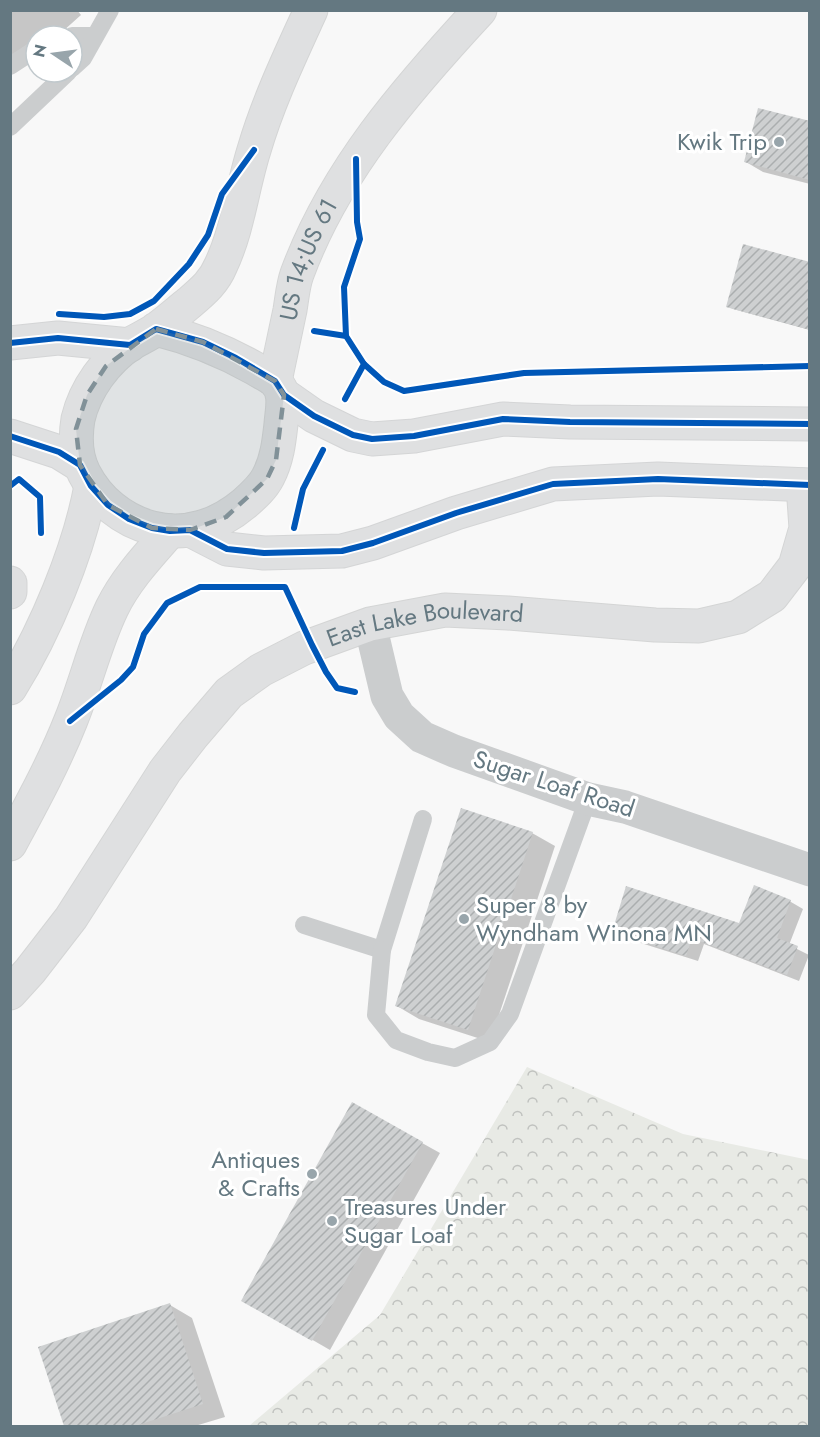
<svg xmlns="http://www.w3.org/2000/svg" width="820" height="1437" viewBox="0 0 820 1437" font-family="Jost,sans-serif">
<style>
.forest{fill:url(#forest-crowns)}
.shadow{fill:#0003}
.building{fill:url(#building-hatch)}
.lines{fill:none;stroke-linecap:round;stroke-linejoin:round}
.secondary-casing{stroke:#d4d5d5;stroke-width:35}
.primary-casing{stroke:#d4d5d6;stroke-width:35}
.highway-casing{stroke:#d4d5d5;stroke-width:35}
.lane{stroke:#cbcdce;stroke-width:18}
.street{stroke:#cbcdce;stroke-width:33}
.secondary{stroke:#dfe0e1;stroke-width:33}
.primary{stroke:#dfe0e1;stroke-width:33}
.highway{stroke:#dfe0e1;stroke-width:33}
.cycleway-casing{stroke:#fff;stroke-width:10}
.cycleway{stroke:#0057b8;stroke-width:6}
.marked{fill:#819198;fill-opacity:0.2;stroke:#819198;stroke-width:4.5;stroke-dasharray:12 8;stroke-linejoin:round}
.poi-dot{fill:#98a5ab;stroke:#fff;stroke-width:2}
.labels{text-anchor:middle;stroke-width:6;stroke-linejoin:round;paint-order:stroke}
.poi-label{font-size:24px;fill:#647881;stroke:#fff;text-anchor:end}
.street-label{font-size:24px;fill:#647881;stroke:#fff}
</style>
<defs>
<pattern id="forest-crowns" width="20" height="18" patternUnits="userSpaceOnUse" patternTransform="scale(1.5)"><rect width="20" height="18" fill="#e8eae5"/><path d="M2 6a3 3 0 1 1 6 0M12 15a3 3 0 1 1 6 0" fill="none" stroke="#c0c2bf"/></pattern>
<pattern id="building-hatch" width="6" height="6" patternUnits="userSpaceOnUse" patternTransform="scale(1.5)"><rect width="6" height="6" fill="#ced0d1"/><path d="M-1 1l2-2M0 6l6-6M5 7l2-2" fill="none" stroke="#abaeaf"/></pattern>
</defs>
<rect width="100%" height="100%" fill="#f8f8f8"/>
<polygon class="forest" points="527,1067 683,1134 809,1160 809,1426 249,1426 380,1315"/>
<g class="shadow">
<polygon points="10,10 77,10 81,15 62,32 53,27 44,36 36,36 36,44 10,72"/>
<polygon points="810,123 810,184 763,172 746,162"/>
<polygon points="810,263 810,330 733,309 727,306"/>
<polygon points="532,833 555,846 490,1042 419,1019 397,1006"/>
<polygon points="754,887 791,902 803,909 789,945 809,955 799,981 704,944 698,961 625,938 613,931 740,925"/>
<polygon points="352,1104 440,1153 330,1350 243,1300"/>
<polygon points="170,1305 192,1318 225,1417 195,1426 66,1426 40,1348"/>
</g>
<g class="building">
<polygon points="758,108 810,121 810,180 744,162"/>
<polygon points="743,244 810,262 810,330 726,307"/>
<polygon points="461,808 533,832 468,1030 395,1006"/>
<polygon points="754,885 791,900 777,938 798,946 787,975 692,938 686,956 612,932 626,886 739,923"/>
<polygon points="352,1102 423,1142 312,1341 241,1301"/>
<polygon points="170,1303 203,1404 135,1426 64,1426 38,1347"/>
</g>
<g class="lines">
<defs>
<g id="secondary">
<path id="s1" d="M10,993l20,-22 41,-53 94,-147 28,-36 36,-42 32,-23 43,-22 66,-24 75,-14 63,3 147,12 44,1 39,-9 34,-21 23,-30 11,-38 -3,-43"/>
</g>
<g id="primary">
<polyline points="10,343 58,338 130,345"/>
<polyline points="284,395 314,416 353,435 372,439 414,436 503,419 570,422 810,424"/>
<polyline points="10,436 59,452 80,465"/>
<polyline points="190,530 227,549 264,553 342,551 373,543 456,513 553,484 658,479 810,485"/>
</g>
<g id="highway">
<path d="M156,329c36,9 66,21 98,39 6,4 16,8 21,13 12,12 7,28 6,43 -2,18 -4,36 -13,53 -5,10 -14,18 -23,26 -26,22 -59,34 -93,25 -30,-8 -54,-28 -68,-55 -8,-16 -9,-36 -6,-54 7,-30 28,-59 54,-76 9,-5 18,-9 26,-15 11,-8 21,-17 31,-25 14,-12 25,-21 32,-38 17,-36 21,-77 33,-115 14,-48 36,-94 57,-140"/>
<path id="s2" d="M275,381c5,-24 10,-47 15,-71 2,-12 3,-25 7,-36 38,-103 109,-184 183,-264"/>
<polyline points="10,583 10,592"/>
<path d="M10,688c35,-56 69,-137 81,-202"/>
<path d="M10,844c22,-41 44,-81 61,-124 15,-37 24,-77 41,-112 14,-29 37,-53 58,-77"/>
</g>
</defs>
<use href="#secondary" class="secondary-casing"/>
<use href="#primary" class="primary-casing"/>
<use href="#highway" class="highway-casing"/>
<g class="lane">
<polyline points="72,36 95,36"/>
<polyline points="10,66 36,49"/>
<polyline points="72,68 83,58 110,10"/>
<polyline points="10,127 68,72"/>
<polyline points="304,925 382,950 423,819"/>
<polyline points="382,950 376,1015 396,1040 428,1052 455,1058 490,1042 510,1014 588,799"/>
</g>
<polyline class="street" points="370,624 387,696 399,716 422,737 454,751 588,799 625,807 810,870"/>
<use href="#secondary" class="secondary"/>
<use href="#primary" class="primary"/>
<use href="#highway" class="highway"/>
<defs>
<g id="cycleway">
<polyline points="59,314 104,317 130,314 154,301 189,264 208,235 222,194 254,150"/>
<polyline points="314,331 346,336 364,364 345,399"/>
<polyline points="346,336 344,287 360,239 357,222 356,159"/>
<polyline points="10,343 58,338 130,345 156,329 203,342 236,358 275,381 284,395 314,416 353,435 372,439 414,436 503,419 570,422 810,424"/>
<polyline points="364,364 384,382 404,391 524,373 810,366"/>
<polyline points="10,436 59,452 80,465 91,486 108,505 129,519 152,528 170,531 190,530 227,549 264,553 342,551 373,543 456,513 553,484 658,479 810,485"/>
<polyline points="10,486 19,479 40,497 41,533"/>
<polyline points="294,528 303,489 323,450"/>
<polyline points="70,721 121,680 133,667 144,634 167,603 200,587 285,587 312,645 326,672 337,688 355,692"/>
</g>
</defs>
<use href="#cycleway" class="cycleway-casing"/>
<use href="#cycleway" class="cycleway"/>
</g>
<path class="marked" d="M156,329l47,13 72,39 9,14 -8,65 -9,19 -41,38 -36,13 -38,-2 -44,-23 -28,-40 -4,-36 11,-34 19,-29z"/>
<g class="poi-dot">
<circle cx="779" cy="142" r="6"/>
<circle cx="464" cy="919" r="6"/>
<circle cx="312" cy="1174" r="6"/>
<circle cx="332" cy="1221" r="6"/>
</g>
<g class="labels">
<g class="poi-label">
<text x="767" y="150">Kwik Trip</text>
<text x="476" y="913" text-anchor="start">Super 8 by<tspan x="476" dy="28">Wyndham Winona MN</tspan></text>
<text x="300" y="1168">Antiques<tspan x="300" dy="28">&amp; Crafts</tspan></text>
<text x="344" y="1215" text-anchor="start">Treasures Under<tspan x="344" dy="28">Sugar Loaf</tspan></text>
</g>
<g class="street-label">
<text dy="8" stroke="none"><textPath href="#s2" startOffset="126">US 14;US 61</textPath></text>
<text dy="8" stroke="none"><textPath href="#s1" startOffset="585">East Lake Boulevard</textPath></text>
<text transform="translate(554 784) rotate(18)" y="8">Sugar Loaf Road</text>
</g>
</g>
<rect width="820" height="1437" fill="none" stroke="#647881" stroke-width="24"/>
<g transform="translate(54 54) rotate(283)"><circle r="28" fill="#ffffff" stroke="#c1c9cd" stroke-width="1.5"/>
<path d="M0-4.5L10 22L0 15L-10 22Z" fill="#98a5ab"/>
<text y="-9" font-size="16" font-weight="bold" text-anchor="middle" fill="#647881">N</text>
</g>
</svg>
